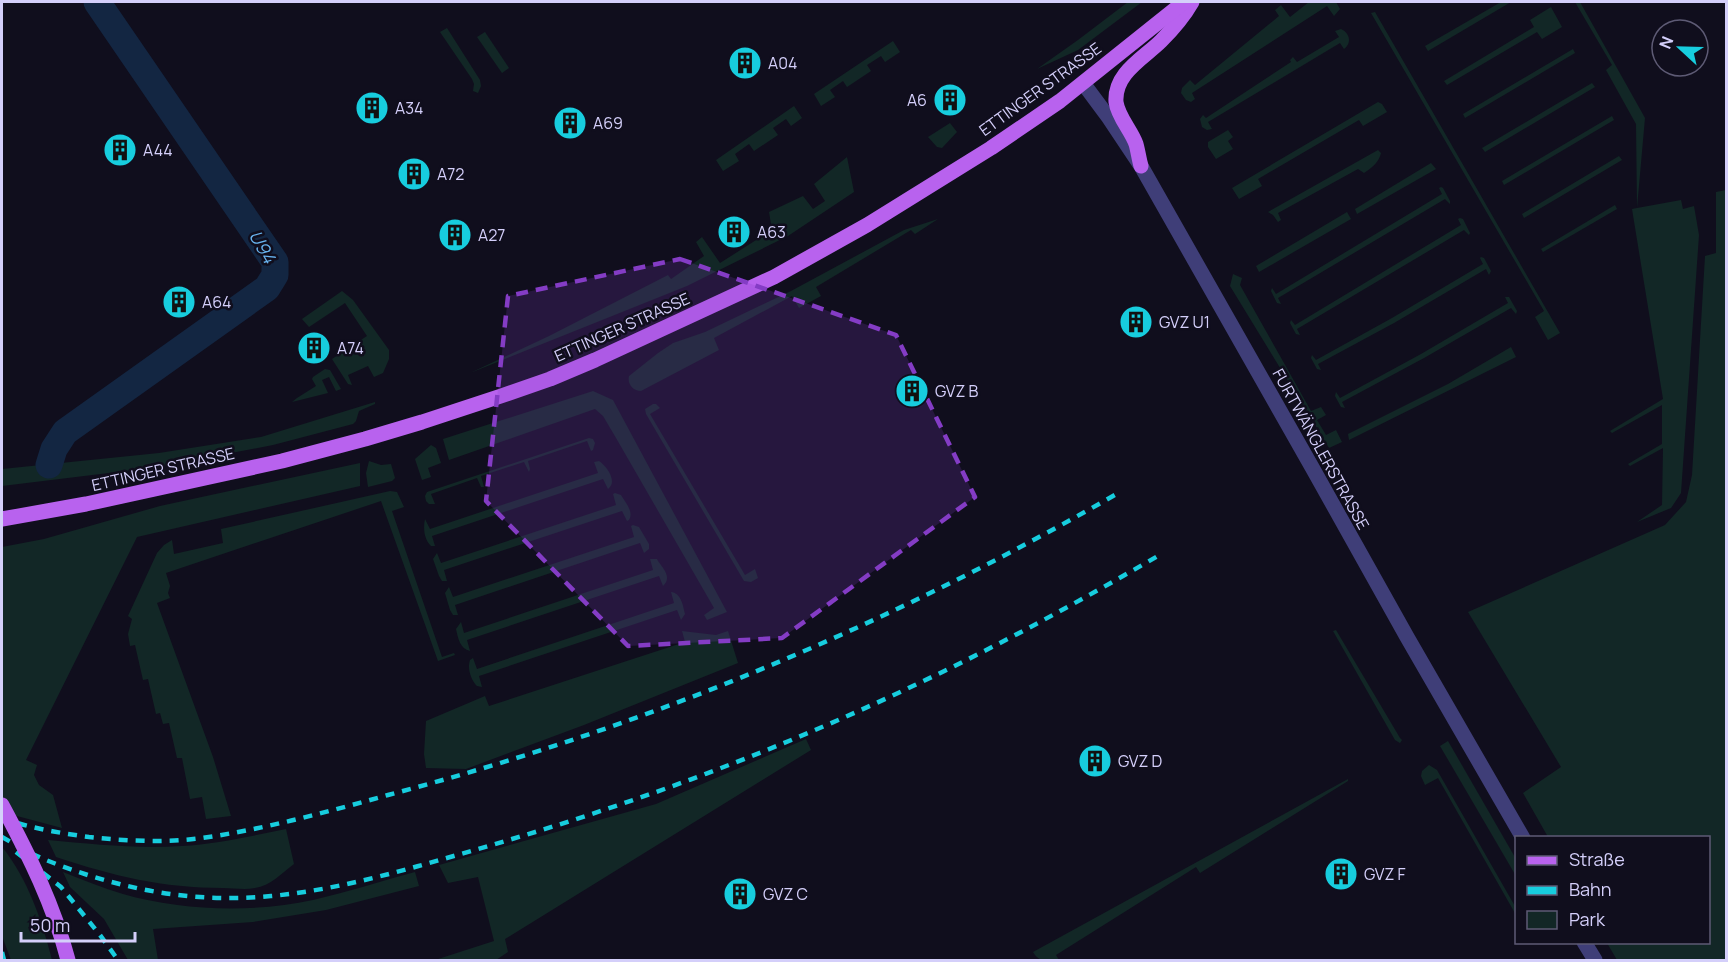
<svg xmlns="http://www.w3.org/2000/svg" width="1728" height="962" viewBox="0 0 1728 962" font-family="Manrope,sans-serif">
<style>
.green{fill:#122726}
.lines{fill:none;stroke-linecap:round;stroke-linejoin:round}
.stream{stroke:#132642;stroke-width:4.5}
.river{stroke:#132642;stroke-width:27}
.minor{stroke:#3f3e78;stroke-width:15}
.major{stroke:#b862ee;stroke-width:15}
.rail{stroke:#17cdde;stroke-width:4.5;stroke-dasharray:9 8;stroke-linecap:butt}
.major-bridge{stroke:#b862ee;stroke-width:15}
.marked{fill:#843cc5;fill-opacity:0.2;stroke:#843cc5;stroke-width:4.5;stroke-dasharray:12 8;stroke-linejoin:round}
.labels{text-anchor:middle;stroke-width:5;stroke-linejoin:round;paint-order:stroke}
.poi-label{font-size:16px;fill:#d4cffa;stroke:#100e1d;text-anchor:start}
.street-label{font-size:16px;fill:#d4cffa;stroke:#100e1d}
.water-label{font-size:18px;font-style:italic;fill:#68b3ef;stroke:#100e1d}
</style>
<rect width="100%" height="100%" fill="#100e1d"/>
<g class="green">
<polygon points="1128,2 1142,2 1078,50 1037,69 1078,40"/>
<polygon points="1309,2 1336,2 1340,9 1334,16 1327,6 1192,93 1195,99 1191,102 1186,100 1181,93 1182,88 1190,80 1195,85 1279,16 1275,10 1281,5 1290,17"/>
<polygon points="1501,2 1511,2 1428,51 1425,46"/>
<polygon points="1575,2 1580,2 1645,118 1637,208 1681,200 1683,209 1694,206 1699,235 1681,493 1671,508 1637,522 1662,505 1663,448 1630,466 1628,464 1662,444 1662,405 1612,433 1610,431 1663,399 1632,209 1637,208 1636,124 1606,70 1612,65"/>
<polygon points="1551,7 1562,27 1542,39 1537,32 1447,85 1444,81 1534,27 1530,20"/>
<polygon points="1375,12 1560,333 1548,340 1535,317 1544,311 1371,13"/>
<polygon points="447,28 480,80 481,86 478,93 473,91 474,84 472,79 440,32"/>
<path d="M1341,29c9,4 11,14 3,20l-4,-6 -132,79 4,7 -5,1 -5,-3 -2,-8 3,-4 3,3 85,-56 -1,-2 3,-3 4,5 42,-25 -4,-6z"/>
<polygon points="485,32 509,68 502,73 477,37"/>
<polygon points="893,41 900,52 885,62 881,56 867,65 871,71 847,87 843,81 830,90 835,97 821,106 814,94"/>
<polygon points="1573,49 1575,53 1465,118 1463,114"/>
<polygon points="1592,83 1595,87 1485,152 1482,148"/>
<polygon points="1378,102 1382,104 1387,112 1363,126 1359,120 1258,179 1262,186 1239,199 1232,188"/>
<polygon points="794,106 802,118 791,126 786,119 773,128 778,135 754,151 749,144 735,154 739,161 723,171 716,160"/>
<polygon points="1612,116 1614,120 1504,185 1502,181"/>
<polygon points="950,123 957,132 942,148 937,147 928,137"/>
<polygon points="1228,130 1233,137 1228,141 1233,149 1216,159 1208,147 1208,142"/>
<path d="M1378,150l3,3c-2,9 -9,15 -17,20l-6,-4 -80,44 3,7 -3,2 -5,-7 -5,-3z"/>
<polygon points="1619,156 1622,160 1524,218 1522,214"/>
<polygon points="847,157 854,192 788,236 687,286 470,373 549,336 668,275 671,279 704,256 696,242 702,237 720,263 772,230 769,212 803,196 813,209 825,201 814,184"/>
<polygon points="1431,163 1436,169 1357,214 1355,209"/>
<polygon points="1441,187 1443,188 1450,201 1450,204 1445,199 1278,298 1281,304 1277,303 1271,291 1272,288 1276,294 1442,194 1439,188"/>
<polygon points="1726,190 1726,960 1617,960 1607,943 1708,942 1708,838 1548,837 1523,793 1561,767 1468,612 1665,525 1686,502 1692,475 1705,256 1716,253 1716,192"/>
<polygon points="1615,205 1617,209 1543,252 1541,249"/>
<polygon points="1347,212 1351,219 1259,272 1256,266"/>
<polygon points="1460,218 1463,219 1470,233 1469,235 1464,230 1297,329 1300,335 1296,334 1290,323 1291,320 1295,325 1461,225 1458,219"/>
<path d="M938,219l-23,15 -4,-4 -95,57 5,9 -22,12 -7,-12 -78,42 5,12 -78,41c-8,0 -14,-7 -12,-15l29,-23 15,-10 32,-11 86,-41 113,-61z"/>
<polygon points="1481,257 1484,258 1491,271 1489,275 1486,269 1394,323 1318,364 1321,370 1317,369 1311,358 1312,355 1316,360 1392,318 1483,264 1480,258"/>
<polygon points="1233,274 1242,278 1240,285 1311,411 1321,407 1326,415 1317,420 1326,435 1336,430 1342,442 1329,448 1230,286"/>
<polygon points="342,291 353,300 389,350 389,359 383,373 374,377 368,366 348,375 352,385 348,384 332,359 367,336 345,303 309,327 302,319"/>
<polygon points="1505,297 1509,297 1517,311 1516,314 1511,308 1424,358 1342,402 1345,408 1341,407 1335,396 1336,392 1340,398 1421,354 1508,303"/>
<polygon points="1511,347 1516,357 1349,440 1348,434 1448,384"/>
<polygon points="325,369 330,370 341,389 336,391 329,377 322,380 328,393 292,402 297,398 316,386 312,379 313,377"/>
<polygon points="593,391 613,400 727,612 707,620 704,615 714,608 616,438 603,416 595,409 449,460 443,439"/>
<polygon points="375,402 375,404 359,411 356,421 353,424 273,445 158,467 2,486 2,469 159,453 261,437"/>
<polygon points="653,404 656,404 660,408 650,414 745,575 755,569 758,578 751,582 744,581 646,414 645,409"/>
<polygon points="589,438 593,439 595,443 593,450 591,451 587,441 528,461 530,469 529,472 524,462 481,476 484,487 481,487 477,478 431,494 435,504 429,504 426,501 425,496 427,492"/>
<polygon points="431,445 436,448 441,463 428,468 431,477 422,480 415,459"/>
<polygon points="369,461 381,465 391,464 395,478 392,481 368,487 366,473"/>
<path d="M599,461c8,5 19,21 9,28l-5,-10 -171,57 3,10h-4c-7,-7 -8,-18 -6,-27l5,10 168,-56 -4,-11z"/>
<polygon points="360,463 360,486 137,537 26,760 37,765 34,775 39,785 53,795 62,828 2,812 2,547 44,539 160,506"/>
<polygon points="390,491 397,492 404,507 392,511 442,657 454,653 455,655 438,661 381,501 166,573 170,586 168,593 170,598 157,603 213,757 231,816 206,819 202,797 190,799 182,758 177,758 169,723 163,724 160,713 156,714 148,679 143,680 135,645 130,646 128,634 132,619 128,616 157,553 164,545 172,540 174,554 223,543 221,529"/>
<path d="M615,493l6,2c5,8 13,17 8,25l-2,1 -5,-10 -178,59 3,11h-5l-3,-5 -6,-17 4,-6 4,10 175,-58 -3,-11z"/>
<polygon points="633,525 639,527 649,544 649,549 644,553 640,543 455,605 458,615 453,615 450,610 445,593 449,587 453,597 634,537 631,526"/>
<path d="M650,559h7l1,2c6,8 14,17 5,25l-4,-10 -192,64 3,11c-10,-2 -12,-13 -14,-22l5,-7 3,11 189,-63z"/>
<path d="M671,592c10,1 12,13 14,22l-4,6 -4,-10 -198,66 3,11 -5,-1c-6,-6 -10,-18 -7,-26l3,-2 4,11 197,-66z"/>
<polygon points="1336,630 1400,738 1402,740 1400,743 1395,740 1333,631"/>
<polygon points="682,631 716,635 728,631 738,663 584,725 466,769 426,768 424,754 426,721 485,696 489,706 685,642"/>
<polygon points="806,739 811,750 505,939 508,952 496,960 435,960 494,941 478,877 448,883 439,865 656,804"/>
<polygon points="1448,741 1516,859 1516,876 1440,746"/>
<polygon points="1429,765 1437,770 1516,908 1516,915 1438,778 1425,785 1421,776 1422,771"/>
<path d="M1348,779v2l-148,92 -4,-6 -140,88 3,5c-11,1 -21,2 -26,-8z"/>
<path d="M286,829l8,35c-12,9 -24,22 -39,24 -10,2 -22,0 -32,0 -60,0 -110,-12 -167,-31l-8,-17c44,4 89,9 134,6 35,-2 70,-10 104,-17z"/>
<path d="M2,847c26,32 40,74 50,113h-41l-9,-24z"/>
<path d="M63,872c20,8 40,16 60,22 59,17 131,19 190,6 35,-8 68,-19 102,-28l4,14 -93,24 -73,12 -100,7 5,31h-30l-24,-41 -34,-32z"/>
</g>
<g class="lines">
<polyline class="stream" points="49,465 54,449"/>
<polyline class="river" points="49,465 54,449 65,432 267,288 275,275 275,262 97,2"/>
<g class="minor">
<polyline points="1083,83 1109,118 1141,166 1313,469 1407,637 1523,838"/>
<polyline points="1584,942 1595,960"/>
</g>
<g class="major">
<path d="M1141,166c-2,-7 -3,-15 -5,-22 -5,-14 -18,-27 -20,-42 -2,-29 28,-44 45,-61 11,-11 23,-25 31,-39"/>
<polyline points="2,519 86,504 282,461 365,439 422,422 501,396 550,379 595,360 774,277 867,225 991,148 1060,101 1184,2"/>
</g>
<g class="rail">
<path d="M2,818c27,10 58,15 87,19 37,4 75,6 113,1 63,-9 125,-26 186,-43 261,-69 499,-169 732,-303"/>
<path d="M2,837c14,8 29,17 44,23 60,24 123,39 188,38 83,-1 164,-26 244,-49 150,-43 296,-97 437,-164 85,-40 167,-85 248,-132"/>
<polyline points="16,852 61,887 100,935 118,960"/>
<polyline points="2,952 4,960"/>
</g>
<path class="major-bridge" d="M2,805c27,50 52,101 66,155"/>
</g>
<path class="marked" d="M680,259l216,76 79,162 -193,141 -154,8 -142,-145 22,-205z"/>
<defs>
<symbol id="building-disc" viewBox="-11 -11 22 22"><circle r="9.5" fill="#17cdde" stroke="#100e1d"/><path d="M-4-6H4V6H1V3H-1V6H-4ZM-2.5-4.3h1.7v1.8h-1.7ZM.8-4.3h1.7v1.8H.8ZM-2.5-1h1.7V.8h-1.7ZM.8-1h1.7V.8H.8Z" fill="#111"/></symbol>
</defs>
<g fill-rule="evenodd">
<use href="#building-disc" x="726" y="44" width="38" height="38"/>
<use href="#building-disc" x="931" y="81" width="38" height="38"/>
<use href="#building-disc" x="353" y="89" width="38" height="38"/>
<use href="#building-disc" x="551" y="104" width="38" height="38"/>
<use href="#building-disc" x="101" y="131" width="38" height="38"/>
<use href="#building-disc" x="395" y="155" width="38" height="38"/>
<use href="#building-disc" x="715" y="213" width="38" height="38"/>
<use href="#building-disc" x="436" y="216" width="38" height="38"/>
<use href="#building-disc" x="160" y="283" width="38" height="38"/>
<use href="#building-disc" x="1117" y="303" width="38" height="38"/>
<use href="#building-disc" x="295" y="329" width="38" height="38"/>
<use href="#building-disc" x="893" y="372" width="38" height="38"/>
<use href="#building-disc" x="1076" y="742" width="38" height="38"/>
<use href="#building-disc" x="1322" y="855" width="38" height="38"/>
<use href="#building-disc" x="721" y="875" width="38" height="38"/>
</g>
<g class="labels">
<g class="poi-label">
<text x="768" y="69">A04</text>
<text x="927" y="106" text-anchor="end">A6</text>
<text x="395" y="114">A34</text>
<text x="593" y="129">A69</text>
<text x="143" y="156">A44</text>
<text x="437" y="180">A72</text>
<text x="757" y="238">A63</text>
<text x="478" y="241">A27</text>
<text x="202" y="308">A64</text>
<text x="1159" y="328">GVZ U1</text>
<text x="337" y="354">A74</text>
<text x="935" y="397">GVZ B</text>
<text x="1118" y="767">GVZ D</text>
<text x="1364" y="880">GVZ F</text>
<text x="763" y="900">GVZ C</text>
</g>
<g class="street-label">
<text transform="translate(1040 89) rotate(-36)" y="6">ETTINGER STRASSE</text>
<text transform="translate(622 327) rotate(-24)" y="6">ETTINGER STRASSE</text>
<text transform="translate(1321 449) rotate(61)" y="6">FURTWÄNGLERSTRASSE</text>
<text transform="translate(163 469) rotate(-13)" y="6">ETTINGER STRASSE</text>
</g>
<g class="water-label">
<text transform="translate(262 247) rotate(60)" y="6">U94</text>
</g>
</g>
<rect width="1728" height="962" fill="none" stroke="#d4cffa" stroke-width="6"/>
<rect x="1515" y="836" width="195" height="108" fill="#100e1d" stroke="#5e5b75" stroke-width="1.5"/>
<rect x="1527" y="856" width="30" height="9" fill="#b862ee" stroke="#5e5b75" stroke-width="1.5"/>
<text x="1569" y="866" font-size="18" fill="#d4cffa">Straße</text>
<rect x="1527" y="886" width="30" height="9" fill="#17cdde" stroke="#5e5b75" stroke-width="1.5"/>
<text x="1569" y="896" font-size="18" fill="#d4cffa">Bahn</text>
<rect x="1527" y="911" width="30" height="18" fill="#122726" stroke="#5e5b75" stroke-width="1.5"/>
<text x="1569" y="926" font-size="18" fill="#d4cffa">Park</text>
<g transform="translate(1680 48) rotate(292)"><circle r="28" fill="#100e1d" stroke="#5e5b75" stroke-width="1.5"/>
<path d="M0-4.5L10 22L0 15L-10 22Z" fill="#17cdde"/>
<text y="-9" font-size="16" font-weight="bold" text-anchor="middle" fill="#d4cffa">N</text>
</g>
<path d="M21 932v9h114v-9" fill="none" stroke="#d4cffa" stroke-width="3"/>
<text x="30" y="932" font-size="18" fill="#d4cffa" stroke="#100e1d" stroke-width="4.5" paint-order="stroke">50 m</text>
</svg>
